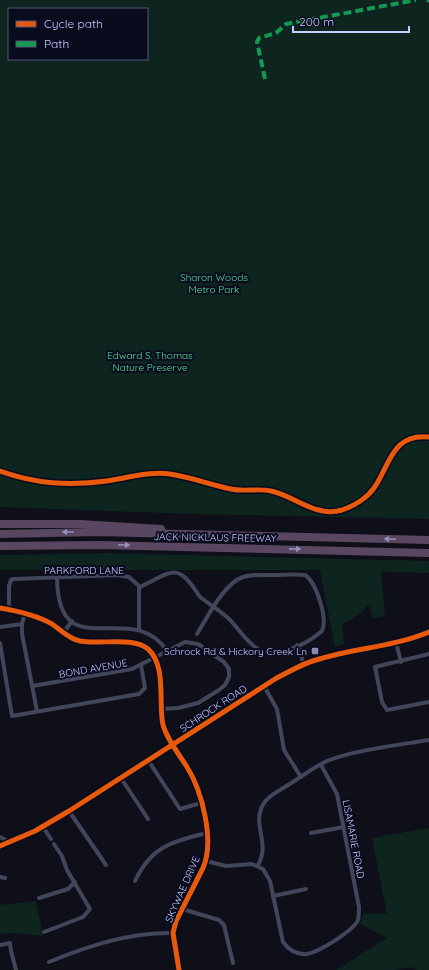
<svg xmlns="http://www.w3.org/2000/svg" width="429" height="970" viewBox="0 0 429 970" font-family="Quicksand,sans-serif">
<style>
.green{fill:#0d241f;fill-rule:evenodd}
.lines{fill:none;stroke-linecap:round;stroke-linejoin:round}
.street{stroke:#42465a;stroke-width:4}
.secondary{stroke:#4f556d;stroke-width:6}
.highway{stroke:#594761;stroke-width:8}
.quiet{stroke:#139951;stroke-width:4;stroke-dasharray:8 4;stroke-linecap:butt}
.cycleway-casing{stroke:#0a0b1d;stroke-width:8}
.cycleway{stroke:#e8590c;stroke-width:5}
.oneway{fill:#9590b8}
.poi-dot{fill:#868aae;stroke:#0a0b1d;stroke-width:1.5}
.labels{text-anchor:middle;stroke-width:4;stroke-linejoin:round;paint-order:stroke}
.park-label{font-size:10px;fill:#4de49d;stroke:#0a0b1d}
.street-label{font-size:10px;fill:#c6ccff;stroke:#0a0b1d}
.poi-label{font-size:10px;fill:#c6ccff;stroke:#0a0b1d;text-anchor:end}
</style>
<rect width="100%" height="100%" fill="#0e0f19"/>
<g class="green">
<path d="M0,0h429v519l-236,-5 -193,-7zM9,9h138v50h-138z"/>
<polygon points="107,553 429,561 429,573 383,572 381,574 385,616 374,618 372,617 369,605 353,619 342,624 344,644 335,647 320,570 0,570 0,555"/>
<polygon points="429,828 429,970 417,970 412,967 393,970 336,970 387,938 360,924 364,913 387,914 372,838"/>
<polygon points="36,901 43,936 10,933 0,934 0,905"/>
</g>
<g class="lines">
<g class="street">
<path d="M57,578c1,91 75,19 110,73"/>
<path d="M140,587c33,-16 37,-26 60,10 9,7 19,13 27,20 10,9 17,22 28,30 18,15 52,-3 67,-16 6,-13 -6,-49 -17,-56 -11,-1 -21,0 -31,0 -11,0 -21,-1 -31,2 -19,6 -36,41 -46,57"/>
<path d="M0,608c18,3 36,7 52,16 9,6 17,15 28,17 19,4 53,-5 68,8 19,17 10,54 15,76 4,15 16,29 24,42 15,24 28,74 16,101l-27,53 -3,12 6,37"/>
<polyline points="9,610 9,586 11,580 14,579 117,575 129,577 139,586 139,630"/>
<polyline points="25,613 22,624 22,634 37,711"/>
<polyline points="0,627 22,624"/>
<polyline points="63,633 72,621"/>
<polyline points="396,642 401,662"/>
<polyline points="0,643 12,716 139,694 145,688 141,665"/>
<polyline points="297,645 304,664"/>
<polyline points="429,654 375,667 382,702 387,710 429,702"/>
<polyline points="32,686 132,669 185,642 198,644 224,662 229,669 229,677 225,685 219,690 198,703 178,708 162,709"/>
<polyline points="264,686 277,709 284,750 301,777"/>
<polyline points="148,760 180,809 201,803"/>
<polyline points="121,778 148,819"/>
<polyline points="69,811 106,865"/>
<polyline points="43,827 51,839"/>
<polyline points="311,833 344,827"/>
<polyline points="0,837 10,842"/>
<path d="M206,861l20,5 26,-2 11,5 7,12 13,61c6,8 14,13 24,12 12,-2 46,-23 51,-34 1,-4 1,-9 1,-13l-22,-113 -16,-29"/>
<path d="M258,865c12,-21 -4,-37 3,-56 4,-12 18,-18 27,-24 13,-8 26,-18 39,-24 27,-11 72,-16 102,-21"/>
<polyline points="0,877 5,878"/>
<path d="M135,881c16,-34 37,-40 72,-48"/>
<polyline points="273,896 306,889"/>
<polyline points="39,898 68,889 75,882"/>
<polyline points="182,909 219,920 224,925 233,963"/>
<polyline points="44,932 83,917 90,909 67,870 62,856 54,844"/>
<polyline points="0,945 10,943 11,951 16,970"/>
<path d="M49,962c39,-16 81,-30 124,-29"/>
</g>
<path class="secondary" d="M0,846l35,-15 34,-20 206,-132c13,-7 27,-15 41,-19 37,-12 77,-13 113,-28"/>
<g class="highway">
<polyline points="0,524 80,524 161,529"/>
<polyline points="0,534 98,532 429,540"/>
<polyline points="0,546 99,545 429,553"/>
</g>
<g class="quiet">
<polyline points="427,0 429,1"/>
<polyline points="265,79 257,42 259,38 276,33 286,24 416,0"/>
</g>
<defs>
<g id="cycleway">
<path d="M0,471c37,13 68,15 107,10 20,-3 43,-10 63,-7 21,3 41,11 61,15 13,3 27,-1 40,2 24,5 45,27 71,19 12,-4 25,-12 32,-22 16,-23 18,-55 55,-51"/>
<path d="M0,608c18,3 36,7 52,16 9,6 17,15 28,17 19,4 53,-5 68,8 19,17 10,54 15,76 4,15 16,29 24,42 15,24 28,74 16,101l-27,53 -3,12 6,37"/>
<path d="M0,846l35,-15 34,-20 206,-132c13,-7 27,-15 41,-19 37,-12 77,-13 113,-28"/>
</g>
</defs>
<use href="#cycleway" class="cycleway-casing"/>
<use href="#cycleway" class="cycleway"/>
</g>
<defs><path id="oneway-solid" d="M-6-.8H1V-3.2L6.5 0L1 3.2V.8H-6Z"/></defs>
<g class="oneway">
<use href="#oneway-solid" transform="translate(68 532) rotate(-180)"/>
<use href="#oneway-solid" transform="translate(390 539) rotate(-178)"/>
<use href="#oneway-solid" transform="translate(124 545) rotate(1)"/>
<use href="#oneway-solid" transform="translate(295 549) rotate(1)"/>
</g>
<rect class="poi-dot" x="311" y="647" width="8" height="8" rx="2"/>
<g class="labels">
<g class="park-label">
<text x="214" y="281">Sharon Woods<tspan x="214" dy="12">Metro Park</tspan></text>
<text x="150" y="359">Edward S. Thomas<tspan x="150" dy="12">Nature Preserve</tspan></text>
</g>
<g class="street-label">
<text transform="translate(215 537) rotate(1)" y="4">JACK NICKLAUS FREEWAY</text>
<text x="84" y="574">PARKFORD LANE</text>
<text transform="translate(93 668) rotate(-10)" y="4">BOND AVENUE</text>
<text transform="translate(213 708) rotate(-33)" y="4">SCHROCK ROAD</text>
<text transform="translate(354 839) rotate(79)" y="4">LISAMARIE ROAD</text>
<text transform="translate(182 889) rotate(-66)" y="4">SKYWAE DRIVE</text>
</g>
<g class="poi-label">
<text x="307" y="655">Schrock Rd &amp; Hickory Creek Ln</text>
</g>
</g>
<rect x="8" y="8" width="140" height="52" fill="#0a0b1d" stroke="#555877"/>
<rect x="16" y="21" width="20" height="6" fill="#e8590c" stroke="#555877"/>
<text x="44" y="28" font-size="12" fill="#c6ccff">Cycle path</text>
<rect x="16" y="41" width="20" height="6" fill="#139951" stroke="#555877"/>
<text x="44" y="48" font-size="12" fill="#c6ccff">Path</text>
<path d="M293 26v6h116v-6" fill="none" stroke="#c6ccff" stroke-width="2"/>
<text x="299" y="26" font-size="12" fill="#c6ccff" stroke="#0a0b1d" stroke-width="3" paint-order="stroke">200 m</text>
</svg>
